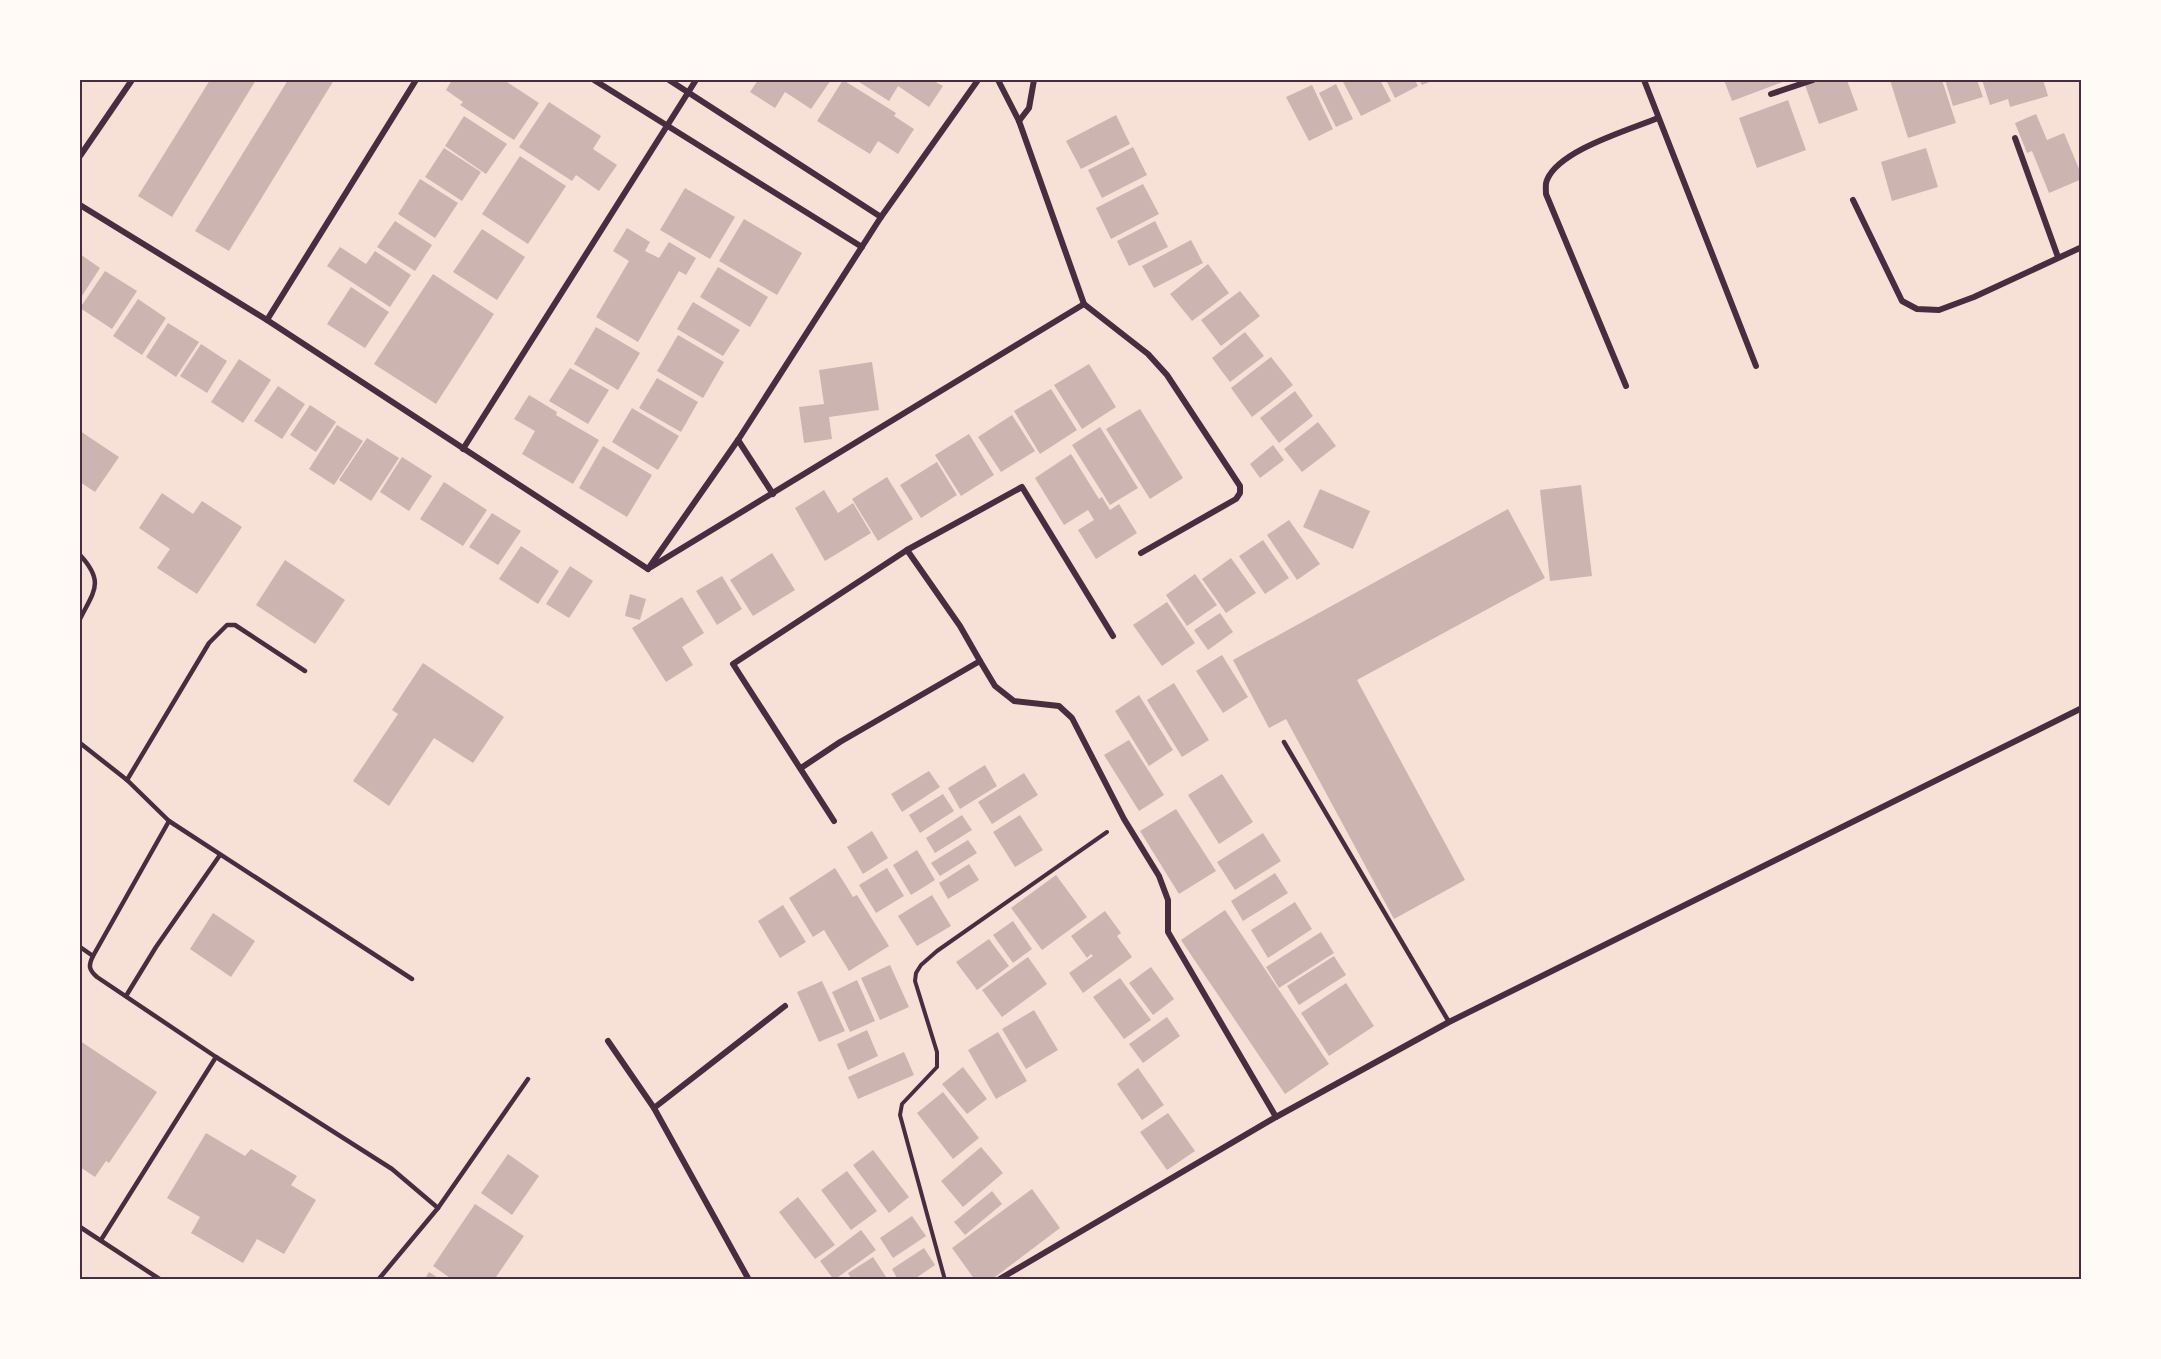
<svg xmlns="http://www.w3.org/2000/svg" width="2161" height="1359" viewBox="0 0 2161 1359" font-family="'DejaVu Sans',sans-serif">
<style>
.building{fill:#ccb4b1}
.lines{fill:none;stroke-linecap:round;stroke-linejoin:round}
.path{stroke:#4a2c40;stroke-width:4}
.service{stroke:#4a2c40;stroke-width:4.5}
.minor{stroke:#4a2c40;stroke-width:6}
.neatline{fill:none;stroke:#4a2c40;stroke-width:2}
</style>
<rect width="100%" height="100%" fill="#f7e1d7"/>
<g class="building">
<polygon points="210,80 256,80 172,217 138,196"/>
<polygon points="288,80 334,80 229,251 195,231"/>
<polygon points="452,80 472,80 476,82 477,80 504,80 539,103 514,140 460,105 463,102 446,90"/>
<polygon points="758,80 831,80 811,109 785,92 775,108 750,92"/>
<polygon points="843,80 896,113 894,116 914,129 898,154 878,141 870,154 817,121"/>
<polygon points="856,80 932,80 943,86 929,107 898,86 889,101"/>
<polygon points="1342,80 1380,80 1391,101 1361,116"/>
<polygon points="1386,80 1415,80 1418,86 1395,98"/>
<polygon points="1419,80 1434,80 1422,85"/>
<polygon points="1724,80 1782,80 1783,82 1732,101"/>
<polygon points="1820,80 1847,80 1858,110 1819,124 1805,85"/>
<polygon points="1890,80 1942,80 1956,123 1908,138"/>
<polygon points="1945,80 1977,80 1983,97 1953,106"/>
<polygon points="1982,80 2043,80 2048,96 2010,107 2008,99 1990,105"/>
<polygon points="1336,84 1353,119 1336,127 1319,93"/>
<polygon points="1312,85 1333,129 1309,141 1286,97"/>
<polygon points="1788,100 1806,150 1757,168 1739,118"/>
<polygon points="549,102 601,136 593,149 617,165 599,191 576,175 572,181 519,147"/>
<polygon points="2036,114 2047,140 2064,133 2082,176 2082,179 2049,193 2032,151 2027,153 2015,123"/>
<polygon points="1116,115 1130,144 1081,169 1066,141"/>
<polygon points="464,116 507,144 486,174 445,146"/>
<polygon points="1133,147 1147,175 1102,198 1088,170"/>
<polygon points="444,148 481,172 462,201 425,177"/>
<polygon points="1926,148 1938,187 1892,201 1881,162"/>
<polygon points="520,156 566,186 528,244 482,214"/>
<polygon points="420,179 458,203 435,238 398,214"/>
<polygon points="1143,184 1159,214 1111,239 1096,208"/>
<polygon points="685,188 735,217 710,259 660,230"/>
<polygon points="744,219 802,253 777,295 719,261"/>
<polygon points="395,221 432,245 415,271 377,247"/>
<polygon points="1155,221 1168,247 1129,266 1117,241"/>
<polygon points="627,228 650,242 645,251 659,258 669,242 696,258 686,275 679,271 638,342 596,317 629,261 613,251"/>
<polygon points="482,229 525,257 497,300 453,272"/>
<polygon points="1191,240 1203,263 1154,288 1142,266"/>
<polygon points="340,247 366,264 375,251 411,275 390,307 327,266"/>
<polygon points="80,254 100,268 80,299"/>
<polygon points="1208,264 1229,293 1192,321 1170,294"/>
<polygon points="718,267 768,297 750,327 700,297"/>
<polygon points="105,271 137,291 112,329 80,308"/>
<polygon points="433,274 494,314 436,404 374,364"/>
<polygon points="351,287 389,312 365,348 327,324"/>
<polygon points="1240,291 1260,316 1221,346 1201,320"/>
<polygon points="138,299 166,318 142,355 113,336"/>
<polygon points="693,302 740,330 723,356 677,329"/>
<polygon points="168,323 199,342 176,377 146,357"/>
<polygon points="596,327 640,353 618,390 574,364"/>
<polygon points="1245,332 1264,356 1230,382 1212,358"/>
<polygon points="678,335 724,362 703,398 657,371"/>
<polygon points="201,344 227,361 207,393 180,376"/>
<polygon points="1271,357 1293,385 1252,417 1231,388"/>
<polygon points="239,359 271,380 243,423 211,402"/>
<polygon points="872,362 879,410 829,417 832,439 804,443 799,407 824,404 819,370"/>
<polygon points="1089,364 1116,407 1082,429 1054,385"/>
<polygon points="570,368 609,390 588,424 549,401"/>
<polygon points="657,378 698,402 681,432 639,408"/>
<polygon points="278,386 305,404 282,439 254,421"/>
<polygon points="1051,389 1077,430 1040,454 1014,411"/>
<polygon points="1295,391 1313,416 1279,443 1260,418"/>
<polygon points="529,395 557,412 556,415 599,440 573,484 522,454 535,431 514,419"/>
<polygon points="310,405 336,422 316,452 290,435"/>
<polygon points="632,408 679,436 658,470 612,442"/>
<polygon points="1140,409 1183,478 1150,499 1106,429"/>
<polygon points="1012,415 1035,451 1001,472 978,437"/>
<polygon points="1318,422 1336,446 1302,472 1284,449"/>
<polygon points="337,425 363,441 334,485 309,469"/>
<polygon points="1100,427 1138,488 1110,505 1072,445"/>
<polygon points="80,431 119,457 95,492 80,482"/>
<polygon points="969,434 994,475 961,496 935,455"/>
<polygon points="367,438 399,458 371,501 339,480"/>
<polygon points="1273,445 1284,460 1260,478 1250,464"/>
<polygon points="603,446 652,475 627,517 579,488"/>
<polygon points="1071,454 1099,499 1102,497 1110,510 1119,504 1137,533 1096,559 1078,530 1094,520 1088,510 1064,525 1035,478"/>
<polygon points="402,457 432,476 409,511 380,492"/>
<polygon points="937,462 957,495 921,518 900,485"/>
<polygon points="887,477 913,519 878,541 852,499"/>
<polygon points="444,482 487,510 463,546 420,519"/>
<polygon points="1581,485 1592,576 1550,581 1540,490"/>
<polygon points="1320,489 1370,511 1353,549 1303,527"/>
<polygon points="824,490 838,513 853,503 871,533 825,561 795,508"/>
<polygon points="162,493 193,514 202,501 242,527 197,594 157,568 170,549 139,528"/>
<polygon points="1508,509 1545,578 1357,680 1465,880 1394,919 1286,719 1269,728 1233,660"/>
<polygon points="492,513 521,531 498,565 469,547"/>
<polygon points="1289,520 1320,564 1297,580 1267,535"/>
<polygon points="1263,540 1289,578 1265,594 1239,556"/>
<polygon points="521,546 559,571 538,604 499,579"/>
<polygon points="772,553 795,590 753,616 730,580"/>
<polygon points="1231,558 1256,593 1226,613 1202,579"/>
<polygon points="285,560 345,600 315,644 256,605"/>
<polygon points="570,566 593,581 569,618 546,604"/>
<polygon points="1195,574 1217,605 1187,626 1166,595"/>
<polygon points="722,576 742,609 717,625 696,591"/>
<polygon points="630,594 646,599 640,620 625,616"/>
<polygon points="682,597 704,633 682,647 693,665 666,682 632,628"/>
<polygon points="1167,602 1195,643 1162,666 1133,625"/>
<polygon points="1220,613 1233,632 1208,650 1194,630"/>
<polygon points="1222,655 1248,697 1223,713 1196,671"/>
<polygon points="423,663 504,717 473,763 434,738 389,806 353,781 398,714 392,710"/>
<polygon points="1174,683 1209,740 1182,757 1147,700"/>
<polygon points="1139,695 1173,750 1149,766 1115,711"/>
<polygon points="1129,740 1164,795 1139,811 1104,755"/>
<polygon points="985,765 997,786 960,809 948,788"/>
<polygon points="929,771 940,787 902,812 891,794"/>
<polygon points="1024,773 1038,795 992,824 978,802"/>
<polygon points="1222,774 1253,822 1219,844 1188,795"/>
<polygon points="943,794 954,811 920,833 909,815"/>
<polygon points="1176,809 1216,871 1179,894 1140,831"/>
<polygon points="962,815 972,830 935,853 926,838"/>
<polygon points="1020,815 1043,850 1015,867 993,832"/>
<polygon points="872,831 888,858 863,874 847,847"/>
<polygon points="1263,833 1281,861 1235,890 1217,862"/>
<polygon points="968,840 977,853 940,876 931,863"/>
<polygon points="917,850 935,880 911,895 893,865"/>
<polygon points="969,864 979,880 948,899 939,883"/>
<polygon points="835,868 853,897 857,895 889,946 849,971 824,930 813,937 789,898"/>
<polygon points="887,868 904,896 876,913 859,885"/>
<polygon points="1275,873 1288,893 1243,921 1231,901"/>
<polygon points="1056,875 1087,917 1042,950 1011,908"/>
<polygon points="932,895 951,926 917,946 898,916"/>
<polygon points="1295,902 1312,929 1268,958 1251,930"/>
<polygon points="783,905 806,942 780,958 758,921"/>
<polygon points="1225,910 1329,1064 1285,1094 1181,940"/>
<polygon points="1105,911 1121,933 1117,936 1132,957 1083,993 1069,973 1093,956 1091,954 1087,958 1071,936"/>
<polygon points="213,913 255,941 231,977 190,949"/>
<polygon points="1013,921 1032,949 1013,963 993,935"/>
<polygon points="1321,932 1334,953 1279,988 1266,967"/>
<polygon points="989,939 1009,966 977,990 956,962"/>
<polygon points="1334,956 1346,975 1299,1005 1287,986"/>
<polygon points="1028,957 1047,984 1002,1017 982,990"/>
<polygon points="890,965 909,1007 880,1020 861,978"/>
<polygon points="1151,967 1174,999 1153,1015 1129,983"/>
<polygon points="1120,978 1151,1020 1124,1039 1093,997"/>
<polygon points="857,980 875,1021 850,1032 832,992"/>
<polygon points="822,981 845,1031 819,1042 797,992"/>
<polygon points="1346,983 1374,1026 1329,1056 1301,1013"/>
<polygon points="1034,1010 1058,1050 1026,1069 1002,1029"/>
<polygon points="1167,1017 1180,1036 1143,1063 1129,1044"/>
<polygon points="867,1030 878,1056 848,1070 837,1044"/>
<polygon points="998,1032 1027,1081 996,1099 968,1050"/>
<polygon points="80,1041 157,1092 109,1163 106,1161 95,1177 80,1167"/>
<polygon points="904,1052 914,1075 858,1099 848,1077"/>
<polygon points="963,1067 987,1099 967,1114 942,1084"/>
<polygon points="1138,1068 1164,1105 1142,1120 1117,1084"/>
<polygon points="943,1092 979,1138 953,1159 917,1113"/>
<polygon points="1168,1113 1195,1151 1167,1170 1140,1132"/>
<polygon points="206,1133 245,1156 251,1149 297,1176 291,1185 316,1200 284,1254 257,1239 243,1263 191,1233 200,1217 167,1198"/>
<polygon points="981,1147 1003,1173 963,1207 941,1181"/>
<polygon points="873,1150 909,1197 889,1213 853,1165"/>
<polygon points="508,1154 539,1176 512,1215 481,1193"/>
<polygon points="847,1171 877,1211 851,1230 821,1190"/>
<polygon points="1032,1189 1060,1228 991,1280 975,1280 952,1248"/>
<polygon points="992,1191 1002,1204 965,1235 954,1222"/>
<polygon points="798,1197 835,1245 815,1259 779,1212"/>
<polygon points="475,1204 524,1236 494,1280 453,1280 433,1266"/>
<polygon points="912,1216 926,1236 893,1258 880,1238"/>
<polygon points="861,1230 876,1250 834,1280 820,1261"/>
<polygon points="924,1248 935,1265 913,1280 898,1280 892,1269"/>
<polygon points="873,1257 888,1280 852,1280 848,1273"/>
<polygon points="429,1272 441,1280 424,1280"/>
</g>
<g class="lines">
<polyline class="path" points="945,1280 900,1115 902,1104 937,1067 937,1052 915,981 916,973 921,965 937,951 1107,832"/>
<g class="service">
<path d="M80,555c25,27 14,36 0,64"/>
<polyline points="1284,742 1449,1022"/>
<polyline points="80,743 127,780 169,821 412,979"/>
<polyline points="127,780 209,643 227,625 235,625 305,671"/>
<path d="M169,821l-76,135c-5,10 -4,14 4,21l119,80 176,112 46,39"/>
<polyline points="80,947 93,956"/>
<polyline points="126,996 156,947 220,855"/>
<polyline points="80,1227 161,1280"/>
<polyline points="101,1240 216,1057"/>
<polyline points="378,1280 438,1208 528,1079"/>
</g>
<g class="minor">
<polyline points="594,80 862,247"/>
<polyline points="669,80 881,217"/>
<polyline points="998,80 1019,121 1084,304"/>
<polyline points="1644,80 1756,366"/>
<polyline points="1771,94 1813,80"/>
<polyline points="1019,121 1029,108 1034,80"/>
<polyline points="2015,138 2058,257"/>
<polyline points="80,156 132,80"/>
<polyline points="1853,200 1902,301 1917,309 1939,310 1974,297 2082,247"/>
<polyline points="80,205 267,320 648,569"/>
<polyline points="1084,304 1148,354 1167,375 1240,486 1240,493 1236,499 1141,553"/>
<polyline points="267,320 416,80"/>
<path d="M1626,386l-80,-192c0,-4 -1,-10 1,-14 12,-30 82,-50 111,-62"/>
<polyline points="738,440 773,494"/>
<polyline points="463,449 696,80"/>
<polyline points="651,567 1084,304"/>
<polyline points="648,569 738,440 881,217 978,80"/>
<polyline points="980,661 995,686 1014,701 1059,706 1072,718 1124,819 1159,876 1168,900 1168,932 1276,1117"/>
<polyline points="801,768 840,742 980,661 960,626 907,550"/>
<polyline points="834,821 733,664 907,550 1022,487 1113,636"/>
<polyline points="608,1041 654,1108 749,1280"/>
<polyline points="654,1108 785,1006"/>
<polyline points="998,1280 1276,1117 1449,1022 2082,708"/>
</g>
</g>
<rect width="2161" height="1359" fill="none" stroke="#fffaf5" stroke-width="162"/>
<rect x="81" y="81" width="1999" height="1197" class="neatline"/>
</svg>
